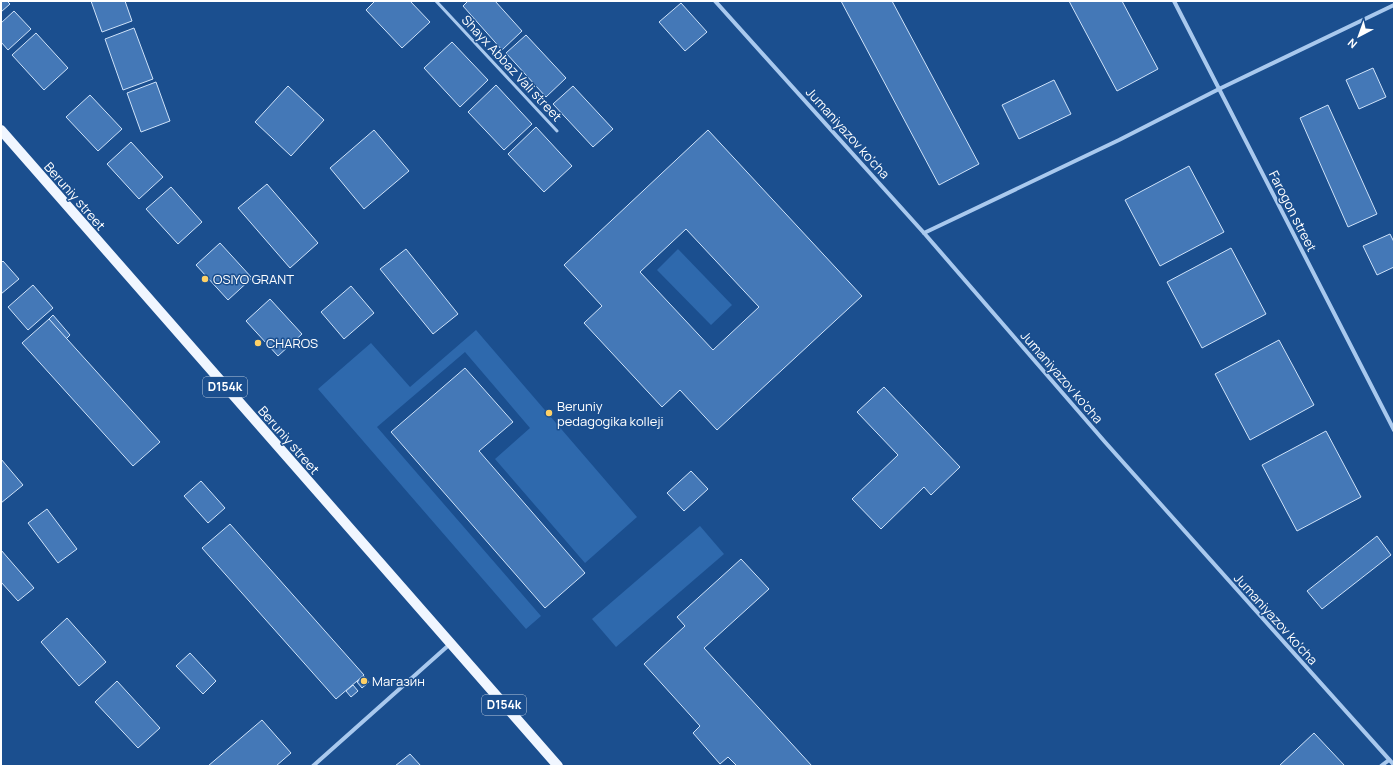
<svg xmlns="http://www.w3.org/2000/svg" width="1395" height="767" viewBox="0 0 1395 767" font-family="Manrope,sans-serif">
<style>
.green{fill:#2e69ad}
.building{fill:#4478b7;stroke:#cfe3fa;fill-rule:evenodd}
.lines{fill:none;stroke-linecap:round;stroke-linejoin:round}
.lane{stroke:#a9c9ee;stroke-width:3}
.street{stroke:#a9c9ee;stroke-width:4}
.primary{stroke:#f0f6ff;stroke-width:10}
.poi-dot{fill:#ffd166;stroke:#1b4f8f;stroke-width:1.5}
.labels{text-anchor:middle;stroke-width:3;stroke-linejoin:round;paint-order:stroke}
.shield{fill:#1b4f8f;stroke:#bbcadd;stroke-width:1}
.shield-label{font-size:12px;font-weight:bold;fill:#fff}
.street-label{font-size:13px;fill:#fff;stroke:#1b4f8f}
.poi-label{font-size:13px;fill:#fff;stroke:#1b4f8f;text-anchor:start}
</style>
<rect width="100%" height="100%" fill="#1b4f8f"/>
<g class="green">
<polygon points="678,249 732,305 711,325 657,270"/>
<polygon points="476,330 637,517 585,563 495,459 530,428 465,352 377,427 541,616 526,629 318,389 371,343 410,387"/>
<polygon points="700,526 724,554 616,647 592,619"/>
</g>
<g class="building">
<polygon points="1,1 7,1 10,4 1,12"/>
<polygon points="91,1 125,1 132,21 102,32"/>
<polygon points="375,1 410,1 430,22 402,48 366,10"/>
<polygon points="468,1 495,1 522,31 502,50 463,6"/>
<polygon points="841,1 892,1 979,164 939,185"/>
<polygon points="1069,1 1122,1 1158,69 1117,91"/>
<polygon points="681,3 707,32 685,51 659,22"/>
<polygon points="14,11 31,29 8,50 1,42 1,23"/>
<polygon points="134,28 153,79 123,90 105,39"/>
<polygon points="36,33 68,68 44,90 12,55"/>
<polygon points="526,35 566,78 546,97 506,53"/>
<polygon points="452,42 488,80 460,107 424,68"/>
<polygon points="1373,68 1386,97 1359,109 1346,80"/>
<polygon points="1054,80 1071,114 1019,139 1002,105"/>
<polygon points="156,82 170,121 141,132 127,93"/>
<polygon points="496,85 532,124 504,150 468,112"/>
<polygon points="288,86 324,120 291,156 255,122"/>
<polygon points="573,86 613,129 593,147 553,104"/>
<polygon points="90,95 122,129 98,151 66,117"/>
<polygon points="1328,105 1377,214 1348,227 1300,118"/>
<polygon points="536,127 572,166 544,192 508,154"/>
<polygon points="374,130 409,171 364,209 330,168"/>
<path d="M708,130l154,166 -145,134 -37,-40 -18,17 -78,-84 18,-17 -38,-41zM686,229l73,78 -46,43 -73,-78z"/>
<polygon points="131,142 163,177 139,199 107,164"/>
<polygon points="1189,166 1224,232 1160,266 1125,200"/>
<polygon points="267,184 318,243 290,268 238,208"/>
<polygon points="171,187 202,222 178,244 146,209"/>
<polygon points="1390,234 1394,242 1394,267 1377,275 1363,246"/>
<polygon points="220,243 252,278 228,300 196,265"/>
<polygon points="1231,248 1266,314 1202,348 1167,282"/>
<polygon points="406,249 458,314 433,334 380,269"/>
<polygon points="3,261 19,279 1,294 1,263"/>
<polygon points="33,285 53,308 28,330 8,307"/>
<polygon points="351,286 374,313 344,339 321,312"/>
<polygon points="270,299 302,334 278,356 246,321"/>
<polygon points="53,315 70,335 66,339 49,319"/>
<polygon points="49,319 160,442 133,466 22,343"/>
<polygon points="1279,340 1314,405 1250,440 1215,374"/>
<polygon points="465,368 513,422 479,451 585,573 545,608 391,432"/>
<polygon points="884,387 960,467 931,495 924,487 881,529 852,499 898,455 857,412"/>
<polygon points="1326,431 1361,497 1297,531 1262,465"/>
<polygon points="1,459 23,485 1,503"/>
<polygon points="691,471 708,489 684,511 667,493"/>
<polygon points="201,481 225,508 208,523 184,496"/>
<polygon points="47,509 77,549 58,563 28,523"/>
<polygon points="230,524 364,675 336,699 202,548"/>
<polygon points="1377,536 1391,555 1322,609 1307,591"/>
<polygon points="1,550 34,588 18,601 1,582"/>
<polygon points="741,559 769,589 704,648 812,766 737,766 728,757 720,764 693,733 700,726 644,664 685,626 677,617"/>
<polygon points="67,618 106,662 79,686 41,642"/>
<polygon points="190,653 216,681 203,694 176,666"/>
<polygon points="364,676 369,682 362,688 357,682"/>
<polygon points="117,681 160,728 138,748 95,702"/>
<polygon points="353,685 358,691 351,697 346,691"/>
<polygon points="262,720 291,753 276,766 208,766"/>
<polygon points="1314,733 1345,766 1279,766"/>
<polygon points="410,754 421,766 395,766"/>
</g>
<g class="lines">
<polyline class="lane" points="436,1 557,131"/>
<g class="street">
<polyline points="715,1 924,233 1105,442 1394,765"/>
<polyline points="1174,1 1394,430"/>
<polyline points="924,233 1119,140 1219,89 1394,5"/>
<polyline points="313,766 450,644"/>
<polyline points="1381,766 1389,760"/>
</g>
<polyline class="primary" points="1,130 558,766"/>
</g>
<g class="poi-dot">
<circle cx="205" cy="279" r="4"/>
<circle cx="258" cy="343" r="4"/>
<circle cx="549" cy="413" r="4"/>
<circle cx="364" cy="681" r="4"/>
</g>
<g class="labels">
<g class="shield">
<rect x="203" y="377" width="44" height="20" rx="3"/>
<rect x="482" y="695" width="44" height="20" rx="3"/>
</g>
<g class="shield-label">
<text x="225" y="391">D154k</text>
<text x="504" y="709">D154k</text>
</g>
<g class="street-label">
<text transform="translate(512 68) rotate(47)" y="5">Shayx Abbaz Vali street</text>
<text transform="translate(848 133) rotate(48)" y="5">Jumaniyazov ko'cha</text>
<text transform="translate(75 196) rotate(49)" y="5">Beruniy street</text>
<text transform="translate(1293 211) rotate(63)" y="5">Farogon street</text>
<text transform="translate(1062 377) rotate(49)" y="5">Jumaniyazov ko'cha</text>
<text transform="translate(289 440) rotate(49)" y="5">Beruniy street</text>
<text transform="translate(1276 619) rotate(48)" y="5">Jumaniyazov ko'cha</text>
</g>
<g class="poi-label">
<text x="213" y="284">OSIYO GRANT</text>
<text x="266" y="348">CHAROS</text>
<text x="557" y="411">Beruniy<tspan x="557" dy="15">pedagogika kolleji</tspan></text>
<text x="372" y="686">Магазин</text>
</g>
</g>
<rect width="1395" height="767" fill="none" stroke="#ffffff" stroke-width="4"/>
<g transform="translate(1359 36) rotate(221)" stroke="#1b4f8f" stroke-width="3" paint-order="stroke">
<path d="M0-3L7 15L0 10L-7 15Z" fill="#ffffff"/>
<text y="-6" font-size="11" font-weight="bold" text-anchor="middle" fill="#ffffff">N</text>
</g>
</svg>
